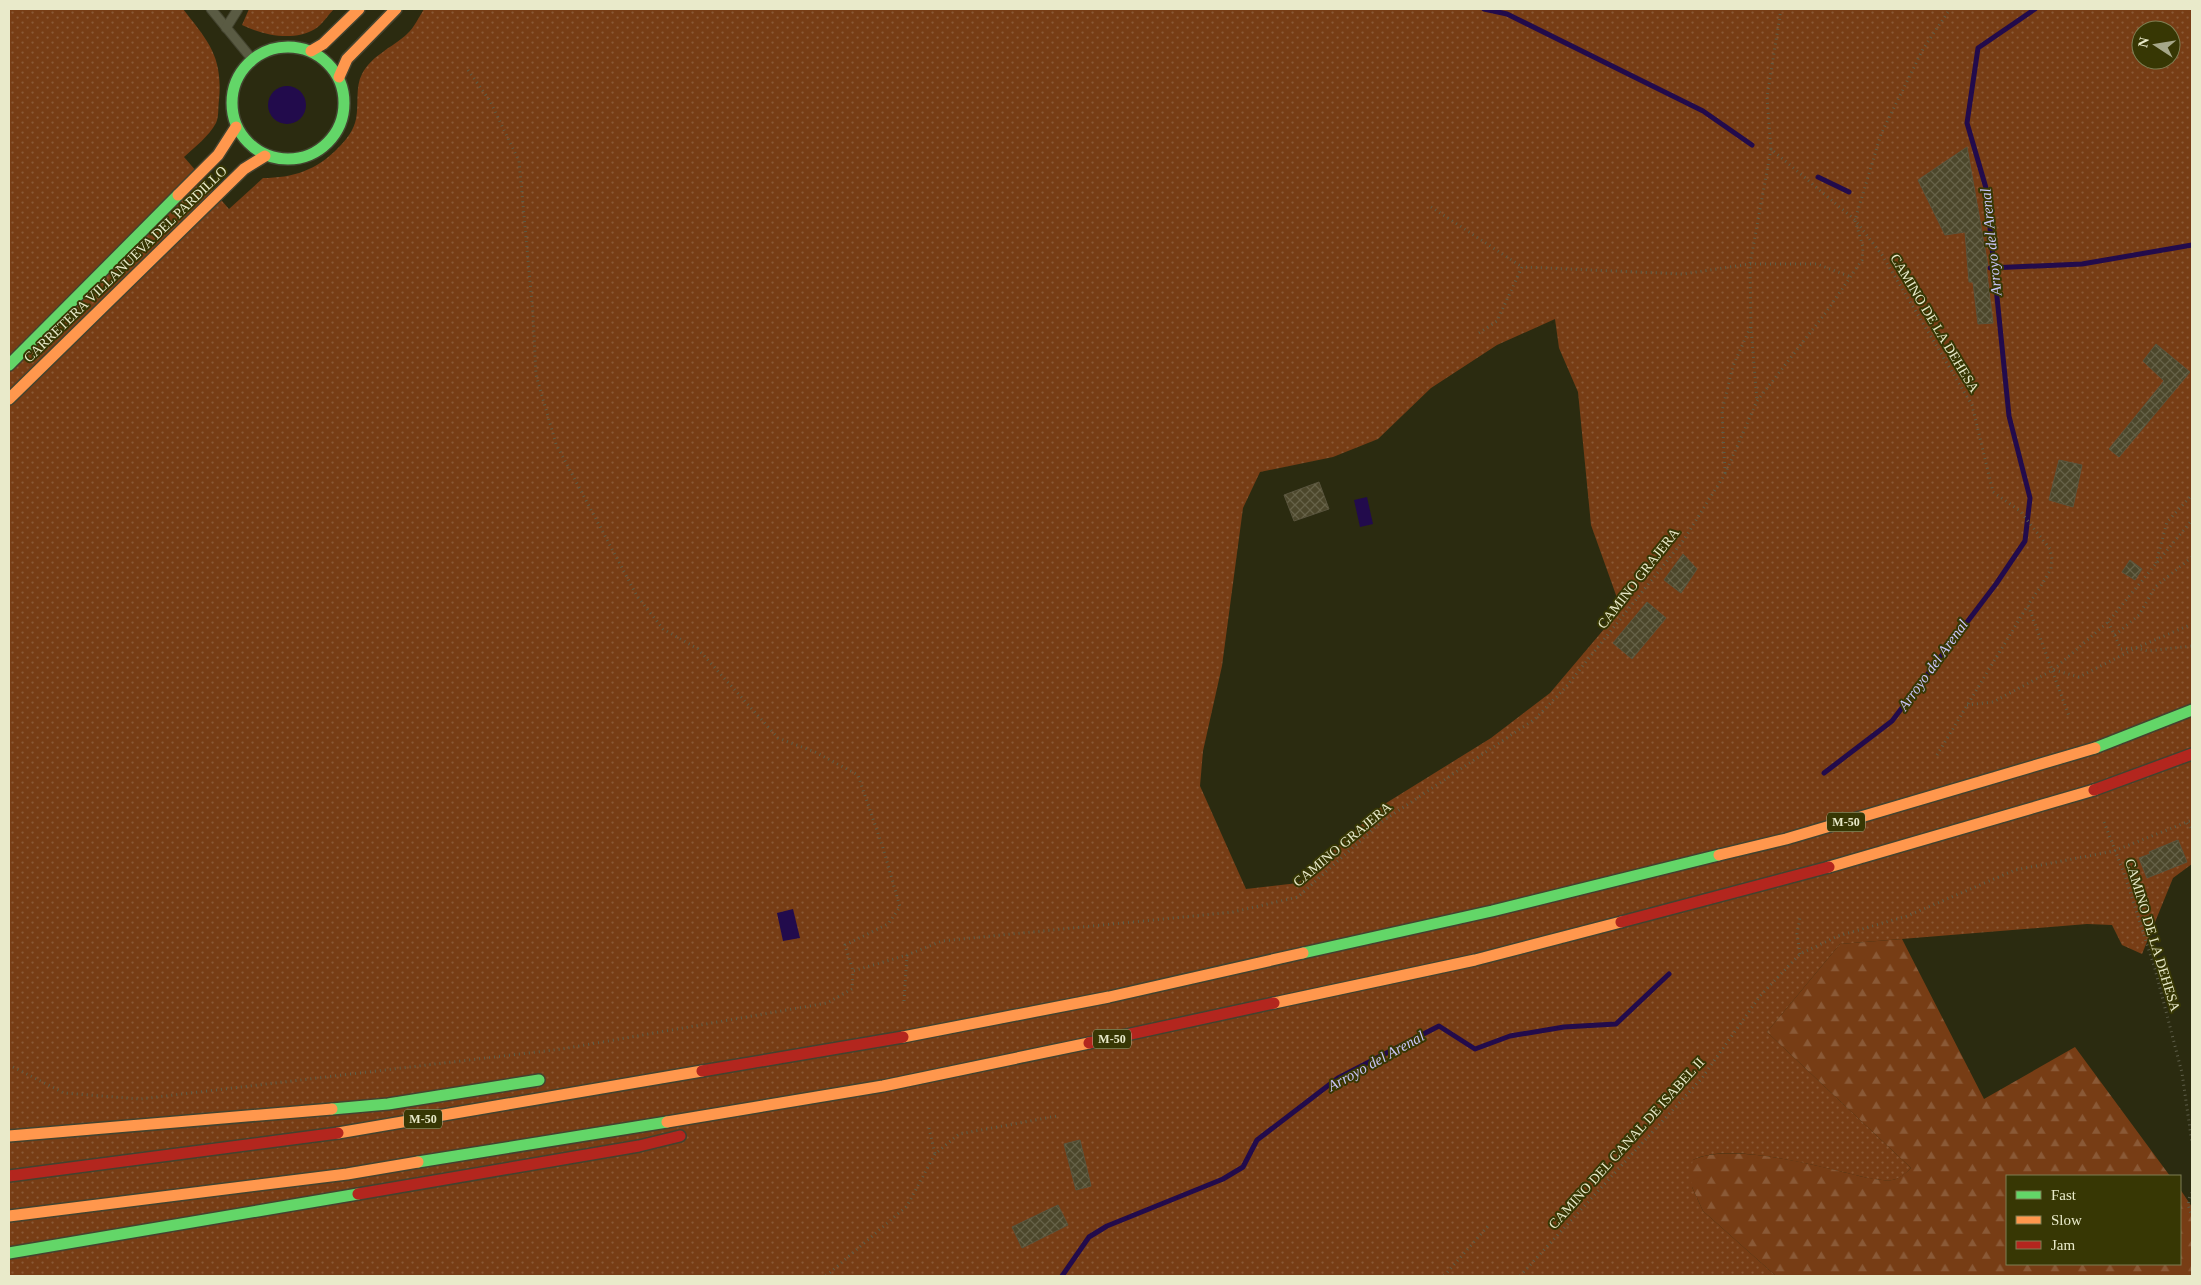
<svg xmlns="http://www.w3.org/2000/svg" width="2201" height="1285" viewBox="0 0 2201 1285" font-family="Georgia,serif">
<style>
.grass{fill:url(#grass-dots);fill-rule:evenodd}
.forest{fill:url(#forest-firs)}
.water{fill:#220b4c}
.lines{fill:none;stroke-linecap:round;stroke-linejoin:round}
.stream{stroke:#220b4c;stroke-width:5}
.building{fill:url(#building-cross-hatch);stroke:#59543d}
.lane-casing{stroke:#43432f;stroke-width:11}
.fast-casing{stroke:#43432f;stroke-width:14}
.slow-casing{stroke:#43432f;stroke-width:14}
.jam-casing{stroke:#43432f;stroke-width:14}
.path{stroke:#5d5d48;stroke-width:3;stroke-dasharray:1 4;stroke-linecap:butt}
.lane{stroke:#5a5b43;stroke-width:9}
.fast{stroke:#63d668;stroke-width:11}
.slow{stroke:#ff974d;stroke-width:11}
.jam{stroke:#b3261e;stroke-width:11}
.labels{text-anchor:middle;stroke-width:4;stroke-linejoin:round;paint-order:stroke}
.shield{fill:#373704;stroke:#b4b48f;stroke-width:1}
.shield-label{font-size:12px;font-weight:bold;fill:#e9eaca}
.street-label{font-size:14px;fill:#e9eaca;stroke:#373704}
.water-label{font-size:15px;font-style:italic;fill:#c9c5f9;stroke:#373704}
</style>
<defs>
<pattern id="grass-dots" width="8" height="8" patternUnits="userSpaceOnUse" patternTransform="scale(1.25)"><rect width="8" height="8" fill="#773d15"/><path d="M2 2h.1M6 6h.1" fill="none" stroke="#8a5936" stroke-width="1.8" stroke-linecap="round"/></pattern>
<pattern id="forest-firs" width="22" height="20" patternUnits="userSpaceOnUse" patternTransform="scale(1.25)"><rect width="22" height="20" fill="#773d15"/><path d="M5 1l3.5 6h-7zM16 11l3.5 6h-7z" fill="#8a5936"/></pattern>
<pattern id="building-cross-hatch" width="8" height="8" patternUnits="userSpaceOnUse" patternTransform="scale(1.25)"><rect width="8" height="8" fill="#4c472b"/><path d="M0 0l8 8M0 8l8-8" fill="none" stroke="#666248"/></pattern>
</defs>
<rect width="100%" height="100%" fill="#2b2b10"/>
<g class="grass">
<path d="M9,9h174c25,32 40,47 36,91 -1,7 0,17 -3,23 -7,13 -21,24 -32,34l45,52 34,-31c30,0 54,-8 75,-30 8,-8 16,-18 18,-29 3,-14 -1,-32 6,-45 9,-18 31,-27 45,-40 7,-6 12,-17 17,-25h1768v855l-19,14 -31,76 -20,-9 -10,-20 -25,-1 -247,20 -73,88 144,136c-5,5 -11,11 -19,12 -11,2 -37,-5 -49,-8 -37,-9 -116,-29 -150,-12l-1,27 11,24 73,65h-1767zM2141,30h30v30h-30zM1555,319l4,29 19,44 13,133 30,84 -71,84 -59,45 -108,67 -85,78 -52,6 -46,-103 3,-35 19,-85 21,-158 17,-36 73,-15 45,-18 53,-51 66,-43z"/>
<path d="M249,9h85c-6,6 -12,16 -19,20 -22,13 -52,6 -73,-4z"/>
</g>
<path class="forest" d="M1902,939l82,160 91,-52 95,129h-163v88h173v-75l12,18v69h-416l-73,-65 -11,-24 -2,-14 3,-13c33,-16 110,2 146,11 12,3 42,11 53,9 7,-1 14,-7 19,-12l-144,-136 73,-88z"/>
<g class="water">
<circle cx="287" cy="105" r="19"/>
<polygon points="1367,497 1373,524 1360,527 1354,500"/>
<polygon points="793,909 800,938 783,941 777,913"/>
</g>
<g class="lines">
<g class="stream">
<polyline points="1484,9 1507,14 1703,111 1752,145"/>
<polyline points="1818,177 1849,192"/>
<polyline points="1990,268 2082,264 2192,245"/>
<polyline points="1824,773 1892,721 1996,584 2025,541 2030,498 2009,416 1986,188 1967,123 1978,48 2035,9"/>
<polyline points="1062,1276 1089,1237 1107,1226 1223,1179 1243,1167 1257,1140 1338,1078 1439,1026 1475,1049 1510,1036 1564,1027 1616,1024 1669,974"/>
</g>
</g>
<g class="building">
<polygon points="1967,147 1988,266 1986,266 1993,323 1978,324 1973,282 1969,282 1965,232 1945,235 1918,180"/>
<polygon points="2156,344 2190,372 2119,457 2109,449 2164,381 2143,361"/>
<polygon points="2059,460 2082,465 2073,507 2049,500"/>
<polygon points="1319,482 1329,509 1294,521 1284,495"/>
<polygon points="1683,554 1697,569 1681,593 1664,580"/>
<polygon points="2130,560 2142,569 2135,580 2122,572"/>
<polygon points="1647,602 1666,618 1632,659 1613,643"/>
<polygon points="2178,840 2187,862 2147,878 2139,858 2150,854 2149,852"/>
<polygon points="1080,1140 1091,1186 1076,1190 1064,1144"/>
<polygon points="1058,1205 1068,1225 1022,1248 1012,1227"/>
</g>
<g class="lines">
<defs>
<g id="lane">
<polyline points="211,9 252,59"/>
<polyline points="226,28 238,9"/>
</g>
<g id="fast">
<circle cx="288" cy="103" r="56"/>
<polyline points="9,365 178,195"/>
<polyline points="2095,748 2192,710"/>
<polyline points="1303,953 1492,911 1719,855"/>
<polyline points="332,1109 388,1104 539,1080"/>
<polyline points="418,1162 667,1122"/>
<polyline points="9,1253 358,1194"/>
</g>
<g id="slow">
<polyline points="311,51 323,44 359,9"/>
<polyline points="339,77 347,59 396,9"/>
<polyline points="178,195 218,155 236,127"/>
<polyline points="9,399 244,169 265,156"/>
<polyline points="1719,855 1786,839 2095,748"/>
<polyline points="1829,867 2094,790"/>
<polyline points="1274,1003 1475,960 1621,922"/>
<polyline points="903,1037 1109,997 1303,953"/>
<polyline points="667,1122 883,1086 1089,1043"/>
<polyline points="338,1133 702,1071"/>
<polyline points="9,1136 332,1109"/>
<polyline points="9,1216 347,1174 418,1162"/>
</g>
<g id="jam">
<polyline points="2094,790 2192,754"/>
<polyline points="1621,922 1829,867"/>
<polyline points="1089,1043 1274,1003"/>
<polyline points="702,1071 903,1037"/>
<polyline points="9,1176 338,1133"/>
<polyline points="358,1194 639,1146 680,1136"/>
</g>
</defs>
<use href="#lane" class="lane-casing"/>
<use href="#fast" class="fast-casing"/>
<use href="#slow" class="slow-casing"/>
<use href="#jam" class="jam-casing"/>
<g class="path">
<polyline points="1781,9 1767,97 1771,149 1855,220 1882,255 1972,405 1993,492 2020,511 2050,549 2052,559 2051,569 2041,586 2028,605 2069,716"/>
<polyline points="468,70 490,101 519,161 533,314 536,375 556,444 637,596 663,629 698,649 778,738 815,752 858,775 883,848 900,907 888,924 845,945 853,971"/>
<polyline points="1431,207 1522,267"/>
<polyline points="1751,327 1757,401"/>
<polyline points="1479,333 1497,321 1522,267 1683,274 1750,264 1817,264 1851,277"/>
<polyline points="1725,473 1722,411 1733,366 1751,326 1750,264 1771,149"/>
<polyline points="2156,563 2167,522 2192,495"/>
<polyline points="2108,622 2121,649 2136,648 2148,651 2192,646"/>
<polyline points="2115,635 2139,615 2155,587 2192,557"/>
<polyline points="2054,670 2079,677 2136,648 2192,624"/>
<polyline points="1967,705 1993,702 2053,670 2108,622 2192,520"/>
<polyline points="1937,755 2028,605"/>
<polyline points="2104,822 2125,876 2155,969 2182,1073 2192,1143"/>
<polyline points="2187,823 2192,829"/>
<polyline points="1800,954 1797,934 1800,917"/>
<polyline points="904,1001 907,955"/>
<polyline points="13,1067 64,1093 140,1099 562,1049 827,1003 852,989 853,971 907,955 942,941 1233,912 1298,897 1380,823 1535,719 1565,688 1683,541 1725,474 1757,401 1827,311 1862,260 1863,247 1855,220 1881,134 1923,49 1950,9"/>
<polyline points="929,1128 935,1154"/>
<polyline points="2192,1193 2190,1195 2188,1205 2192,1216"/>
<polyline points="826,1276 907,1206 935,1154 959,1134 1057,1116"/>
<polyline points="1444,1276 1488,1226"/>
<polyline points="1520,1276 1702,1078 1760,996 1800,954 1838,936 1907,916 2015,870 2114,851 2192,820"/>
</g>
<use href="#lane" class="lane"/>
<use href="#fast" class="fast"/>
<use href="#slow" class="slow"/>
<use href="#jam" class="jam"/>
</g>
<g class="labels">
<g class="shield">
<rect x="1827" y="812.5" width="38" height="19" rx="4"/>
<rect x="1093" y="1029.5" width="38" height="19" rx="4"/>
<rect x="404" y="1109.5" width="38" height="19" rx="4"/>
</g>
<g class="shield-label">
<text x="1846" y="826">M-50</text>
<text x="1112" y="1043">M-50</text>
<text x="423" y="1123">M-50</text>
</g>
<g class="street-label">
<text transform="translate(125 264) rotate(-44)" y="5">CARRETERA VILLANUEVA DEL PARDILLO</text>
<text transform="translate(1935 323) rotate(59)" y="5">CAMINO DE LA DEHESA</text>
<text transform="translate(1638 578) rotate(-52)" y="5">CAMINO GRAJERA</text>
<text transform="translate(1342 844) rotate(-40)" y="5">CAMINO GRAJERA</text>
<text transform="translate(2153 935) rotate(73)" y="5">CAMINO DE LA DEHESA</text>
<text transform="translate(1626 1143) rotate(-48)" y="5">CAMINO DEL CANAL DE ISABEL II</text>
</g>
<g class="water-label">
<text transform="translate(1991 242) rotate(-96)" y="5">Arroyo del Arenal</text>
<text transform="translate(1933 665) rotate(-54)" y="5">Arroyo del Arenal</text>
<text transform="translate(1376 1061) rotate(-29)" y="5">Arroyo del Arenal</text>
</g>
</g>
<rect width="2201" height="1285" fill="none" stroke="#e9eaca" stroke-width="20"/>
<rect x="2006" y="1175" width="175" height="90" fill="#373704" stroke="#7e7f53"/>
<rect x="2016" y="1191" width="25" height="8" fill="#63d668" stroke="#7e7f53"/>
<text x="2051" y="1200" font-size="15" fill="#e9eaca">Fast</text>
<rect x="2016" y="1216" width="25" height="8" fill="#ff974d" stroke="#7e7f53"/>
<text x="2051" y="1225" font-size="15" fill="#e9eaca">Slow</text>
<rect x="2016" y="1241" width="25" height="8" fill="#b3261e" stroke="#7e7f53"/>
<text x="2051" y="1250" font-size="15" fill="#e9eaca">Jam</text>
<g transform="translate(2156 45) rotate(282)"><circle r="24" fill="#373704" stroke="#7e7f53"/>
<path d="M0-4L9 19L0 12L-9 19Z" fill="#a6a789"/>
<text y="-8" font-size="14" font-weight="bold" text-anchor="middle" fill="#e9eaca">N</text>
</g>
</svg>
